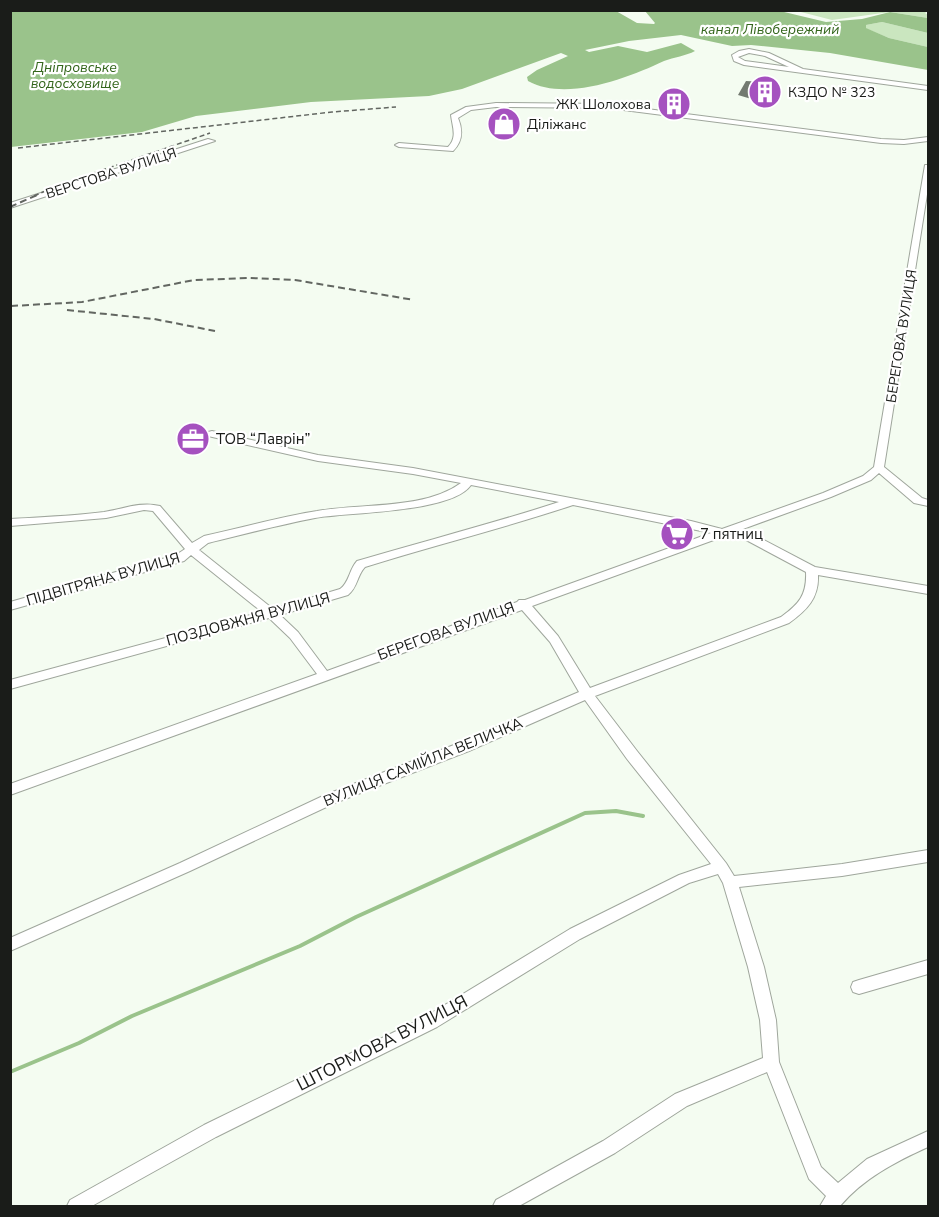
<svg xmlns="http://www.w3.org/2000/svg" width="939" height="1217" viewBox="0 0 939 1217" font-family="'Nunito Sans',sans-serif">
<style>
.green{fill:#cae6bf}
.water{fill:#9ac38b}
.lines{fill:none;stroke-linecap:round;stroke-linejoin:round}
.stream{stroke:#9ac38b;stroke-width:4}
.building{fill:#737a71}
.minor-casing{stroke:#9fa69c;stroke-width:2}
.minor{fill:#fff;fill-rule:evenodd}
.rail-far1{stroke:#626661;stroke-width:1.5;stroke-dasharray:5 3;stroke-linecap:butt}
.rail{stroke:#626661;stroke-width:2;stroke-dasharray:7 4;stroke-linecap:butt}
.labels{text-anchor:middle;stroke-width:4.5;stroke-linejoin:round;paint-order:stroke}
.far-water-label{font-size:14px;font-style:italic;fill:#34661c;stroke:#fff}
.far-poi-label{font-size:14px;fill:#1a1c19;stroke:#fff;text-anchor:start}
.far-street-label{font-size:14px;fill:#1a1c19;stroke:#fff}
.poi-label{font-size:15px;fill:#1a1c19;stroke:#fff;text-anchor:start}
.street-label{font-size:15px;fill:#1a1c19;stroke:#fff}
.near-street-label{font-size:18px;fill:#1a1c19;stroke:#fff}
</style>
<rect width="100%" height="100%" fill="#f4fcf1"/>
<g class="green">
<polygon points="797,11 928,11 925,13 928,15 928,18 890,12 832,20"/>
<polygon points="882,22 928,33 928,47 889,38 865,28 866,25"/>
</g>
<path class="water" d="M616,11l21,12 17,1 1,-1 -10,-12h135l46,11 36,-3 28,-7 38,6v15l-46,-11 -16,3v3l23,10 39,9v23l-98,-17 -79,-8 -19,1 -51,-11 -52,6 -44,9 4,2 29,-6 29,6 34,-9 14,8c-9,5 -21,6 -31,10 -36,17 -98,41 -136,20l-1,-4 10,-7 31,-14 -7,-3 -99,36 -33,7 -118,6 -115,14 -54,16 -131,15v-136z"/>
<g class="lines">
<polyline class="stream" points="10,1072 79,1043 132,1016 300,946 356,917 585,813 616,811 643,816"/>
</g>
<g class="building">
<polygon points="767,80 778,82 765,103 738,95 746,81 766,82"/>
<polygon points="676,528 684,530 691,537 673,542 664,532"/>
</g>
<g class="lines">
<defs>
<g id="minor">
<path d="M749,49l20,4 34,16 125,17v4l-184,-25 -10,-4 -2,-6 7,-4zM749,53l16,3 24,11 -44,-6 -7,-4z"/>
<path d="M496,103l112,1 273,35 23,1 24,-3v4l-24,3 -23,-1 -273,-35 -112,-1 -25,3 -13,8c5,12 5,23 -5,33l-54,-4 -4,-2 4,-2 49,4c10,-10 4,-21 3,-32l15,-8z"/>
<polygon points="208,139 215,141 10,208 10,203"/>
<path d="M925,165h3v23l-44,279 38,31 6,2v6l-14,-3 -35,-30 -8,7 -40,17 -88,32 72,38 113,19v8l-110,-19c1,23 -11,35 -29,48l-194,73 42,55 89,112 8,13 108,-12 86,-14v12l-86,14 -103,11 25,80 12,53 3,42 42,105 17,16 29,-24 61,-28v16c-33,15 -64,31 -88,59h-20l6,-10 -17,-17 -42,-107 -80,34 -72,47 -96,53h-26l3,-6 107,-59 72,-47 88,-36 -3,-38 -12,-53 -25,-84 -5,-9 -29,9 -109,56 -143,88 -221,110 -124,69h-25l3,-6 134,-75 221,-108 145,-88 109,-54 32,-11 -84,-105 -42,-59 -116,51 -134,52 -145,68 -180,80v-13l170,-75 145,-68 134,-52 120,-51 -29,-50 -28,-32 -512,185v-11l307,-110 -27,-36 -21,-20 -259,71v-9l252,-68 -71,-57 -7,6 -174,49v-8l166,-47 9,-6 -32,-38 -9,-1 -38,8 -96,8v-7c32,-2 63,-3 94,-7 19,-3 37,-11 56,-6l32,37 12,-7c37,-8 75,-19 113,-25 44,-8 107,-1 144,-28l-48,-9 -95,-13 -110,-25 -1,-2 1,-2 4,-1 106,24 95,13 278,53 31,8 101,-36 40,-17 11,-9zM471,485l88,17c-67,22 -135,39 -202,59 -8,9 -8,22 -17,28l-67,20 -74,-59 9,-7c36,-9 71,-18 107,-25 33,-6 137,-5 156,-33zM573,505l138,28 -186,67h-6l-2,2 -190,69 -29,-39 -18,-17 68,-20c10,-8 9,-20 17,-28 69,-22 140,-39 208,-62zM733,533l73,39c1,23 -7,32 -25,45l-191,71 -32,-52 -26,-30z"/>
<polygon points="928,960 928,974 859,994 853,992 851,987 853,982 859,980"/>
</g>
</defs>
<use href="#minor" class="minor-casing"/>
<use href="#minor" class="minor"/>
<g class="rail-far1">
<polyline points="18,148 332,112 396,107"/>
<polyline points="34,196 59,185 210,133"/>
</g>
<g class="rail">
<polyline points="10,207 37,195"/>
<polyline points="11,306 82,302 194,280 250,278 295,280 414,300"/>
<polyline points="67,310 154,319 215,331"/>
</g>
</g>
<defs>
<symbol id="building-disc" viewBox="-11 -11 22 22"><circle r="9.5" fill="#a551bf" stroke="#fff"/><path d="M-4-6H4V6H1V3H-1V6H-4ZM-2.5-4.3h1.7v1.8h-1.7ZM.8-4.3h1.7v1.8H.8ZM-2.5-1h1.7V.8h-1.7ZM.8-1h1.7V.8H.8Z" fill="#fff"/></symbol>
<symbol id="shop-disc" viewBox="-11 -11 22 22"><circle r="9.5" fill="#a551bf" stroke="#fff"/><path d="M-5-2.5h2.3a2.7 3.5 0 0 1 5.4 0H5L5.5 6h-11ZM-1.5-2.5h3a1.5 2.3 0 0 0-3 0Z" fill="#fff"/></symbol>
<symbol id="office-disc" viewBox="-11 -11 22 22"><circle r="9.5" fill="#a551bf" stroke="#fff"/><path d="M-6-3h4V-5.5h4V-3h4V5H-6ZM-1-4.5V-3h2v-1.5ZM-6 0V1H6V0Z" fill="#fff"/></symbol>
<symbol id="supermarket-disc" viewBox="-11 -11 22 22"><circle r="9.5" fill="#a551bf" stroke="#fff"/><path d="M-6-5.5h2.5l.6 2H6L4.5 2H-2.5L-4.4-4H-6ZM-1.5 3.2a1.3 1.3 0 1 0 .1 0ZM3 3.2a1.3 1.3 0 1 0 .1 0Z" fill="#fff"/></symbol>
</defs>
<g fill-rule="evenodd">
<use href="#building-disc" x="746" y="73" width="38" height="38"/>
<use href="#building-disc" x="655" y="85" width="38" height="38"/>
<use href="#shop-disc" x="485" y="105" width="38" height="38"/>
<use href="#office-disc" x="174" y="420" width="38" height="38"/>
<use href="#supermarket-disc" x="658" y="515" width="38" height="38"/>
</g>
<g class="labels">
<g class="far-water-label">
<text x="770" y="34">канал Лівобережний</text>
<text x="75" y="72">Дніпровське<tspan x="75" dy="16">водосховище</tspan></text>
</g>
<g class="far-poi-label">
<text x="788" y="97">КЗДО № 323</text>
<text x="651" y="109" text-anchor="end">ЖК Шолохова</text>
<text x="527" y="129">Діліжанс</text>
</g>
<g class="far-street-label">
<text transform="translate(111 173) rotate(-18)" y="5">ВЕРСТОВА ВУЛИЦЯ</text>
<text transform="translate(901 336) rotate(-81)" y="5">БЕРЕГОВА ВУЛИЦЯ</text>
</g>
<g class="poi-label">
<text x="216" y="444">ТОВ “Лаврін”</text>
<text x="700" y="539">7 пятниц</text>
</g>
<g class="street-label">
<text transform="translate(103 579) rotate(-16)" y="5">ПІДВІТРЯНА ВУЛИЦЯ</text>
<text transform="translate(248 619) rotate(-15)" y="5">ПОЗДОВЖНЯ ВУЛИЦЯ</text>
<text transform="translate(446 631) rotate(-20)" y="5">БЕРЕГОВА ВУЛИЦЯ</text>
<text transform="translate(423 762) rotate(-22)" y="5">ВУЛИЦЯ САМІЙЛА ВЕЛИЧКА</text>
</g>
<g class="near-street-label">
<text transform="translate(382 1043) rotate(-27)" y="6">ШТОРМОВА ВУЛИЦЯ</text>
</g>
</g>
<rect width="939" height="1217" fill="none" stroke="#1a1c19" stroke-width="24"/>
</svg>
